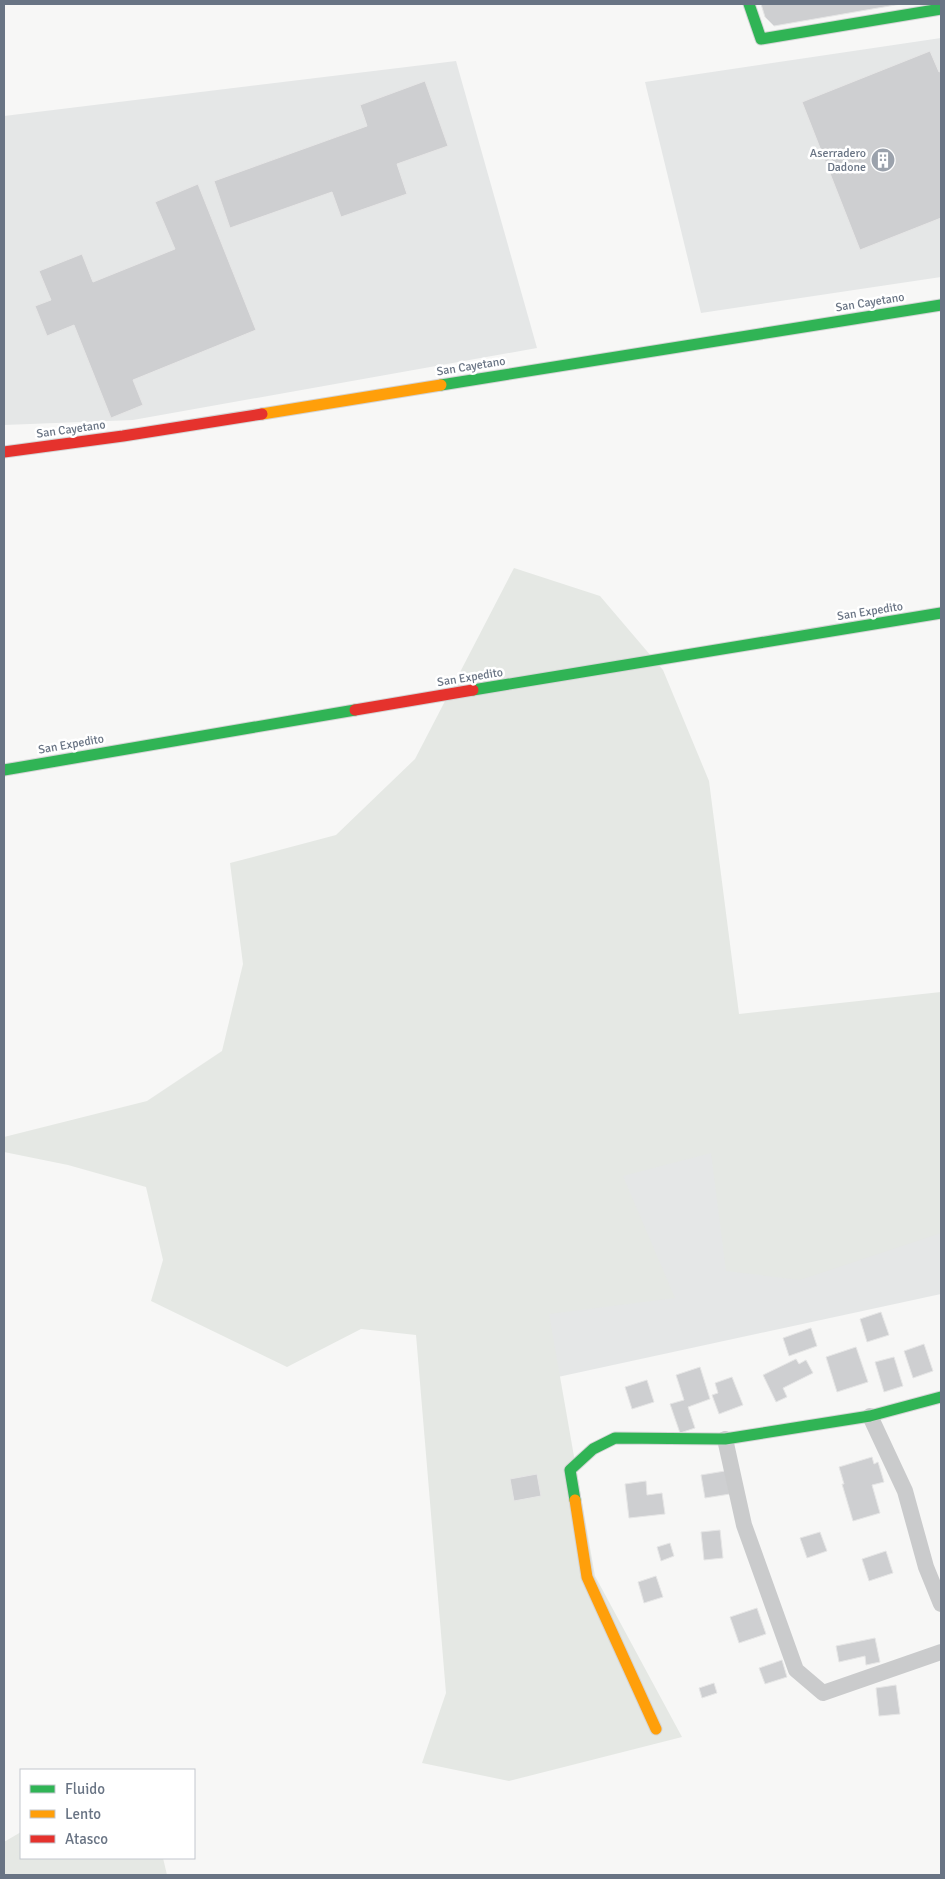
<svg xmlns="http://www.w3.org/2000/svg" width="945" height="1879" viewBox="0 0 945 1879" font-family="Signika,sans-serif">
<style>
.built{fill:#e5e7e7}
.green{fill:#e5e8e4}
.building{fill:#cecfd1;stroke:#e6e6e6}
.lines{fill:none;stroke-linecap:round;stroke-linejoin:round}
.fast-casing{stroke:#d4d4d5;stroke-width:13}
.slow-casing{stroke:#d4d4d5;stroke-width:13}
.jam-casing{stroke:#d4d4d5;stroke-width:13}
.street{stroke:#cacbcc;stroke-width:16}
.fast{stroke:#30b455;stroke-width:11}
.slow{stroke:#ff9f0a;stroke-width:11}
.jam{stroke:#e5322d;stroke-width:11}
.labels{text-anchor:middle;stroke-width:5;stroke-linejoin:round;paint-order:stroke}
.poi-label{font-size:12px;fill:#697484;stroke:#fff;text-anchor:end}
.street-label{font-size:12px;fill:#697484;stroke:#fff}
</style>
<rect width="100%" height="100%" fill="#f7f7f6"/>
<g class="built">
<polygon points="941,38 941,277 701,313 645,82"/>
<polygon points="456,61 537,348 133,420 4,425 4,116"/>
<polygon points="941,1006 941,1294 544,1380 495,1081"/>
</g>
<g class="green">
<polygon points="514,568 600,596 663,670 709,781 739,1014 941,992 941,1233 800,1280 726,1271 711,1153 623,1176 675,1298 549,1314 595,1576 682,1737 509,1781 422,1763 446,1693 416,1335 361,1329 287,1367 151,1301 163,1260 146,1187 68,1165 4,1152 4,1137 147,1101 222,1051 243,964 230,863 336,835 415,759"/>
<polygon points="21,1832 21,1858 163,1858 167,1875 4,1875 4,1842"/>
</g>
<g class="building">
<polygon points="761,4 901,4 774,26 765,17"/>
<polygon points="930,51 939,72 941,71 941,218 860,250 802,102"/>
<polygon points="425,81 448,146 397,164 407,194 341,217 332,192 230,228 214,181 367,126 360,105"/>
<polygon points="198,184 256,330 133,380 143,405 111,418 74,325 47,336 35,306 51,300 39,271 82,254 93,282 175,249 155,202"/>
<polygon points="881,1312 889,1335 867,1342 860,1319"/>
<polygon points="811,1328 817,1346 789,1356 783,1338"/>
<polygon points="924,1344 933,1371 913,1378 904,1351"/>
<polygon points="856,1347 868,1382 837,1392 826,1357"/>
<polygon points="894,1357 903,1386 884,1392 875,1362"/>
<polygon points="796,1359 799,1364 806,1360 813,1373 783,1388 787,1397 776,1402 763,1375"/>
<polygon points="700,1367 710,1399 688,1407 695,1428 680,1433 670,1404 684,1400 676,1375"/>
<polygon points="732,1377 743,1405 719,1414 712,1395 718,1393 715,1383"/>
<polygon points="647,1380 654,1402 632,1409 625,1387"/>
<polygon points="872,1457 874,1464 878,1462 884,1482 872,1485 880,1513 853,1521 842,1484 844,1484 839,1467"/>
<polygon points="725,1471 730,1494 705,1498 701,1475"/>
<polygon points="537,1474 541,1496 514,1501 510,1479"/>
<polygon points="646,1481 647,1495 662,1493 665,1514 629,1518 625,1484"/>
<polygon points="720,1530 723,1558 704,1560 701,1532"/>
<polygon points="820,1532 827,1551 807,1558 800,1538"/>
<polygon points="670,1543 674,1556 661,1561 657,1547"/>
<polygon points="886,1551 893,1573 869,1581 862,1559"/>
<polygon points="656,1576 663,1597 644,1603 638,1582"/>
<polygon points="757,1608 766,1634 739,1643 730,1617"/>
<polygon points="875,1638 880,1662 866,1665 865,1656 839,1662 836,1646"/>
<polygon points="782,1660 787,1677 765,1684 759,1668"/>
<polygon points="714,1683 717,1693 702,1698 699,1688"/>
<polygon points="896,1685 900,1714 879,1716 876,1688"/>
</g>
<g class="lines">
<defs>
<g id="fast">
<polyline points="749,4 761,39 941,9"/>
<polyline points="441,385 941,305"/>
<polyline points="473,690 941,613"/>
<polyline points="4,770 355,710"/>
<polyline points="575,1500 570,1470 593,1449 615,1438 725,1439 870,1416 941,1397"/>
</g>
<g id="slow">
<polyline points="262,414 441,385"/>
<polyline points="575,1500 587,1577 656,1729"/>
</g>
<g id="jam">
<polyline points="4,452 123,436 262,414"/>
<polyline points="355,710 473,690"/>
</g>
</defs>
<use href="#fast" class="fast-casing"/>
<use href="#slow" class="slow-casing"/>
<use href="#jam" class="jam-casing"/>
<g class="street">
<polyline points="870,1416 905,1491 926,1567 941,1604"/>
<polyline points="725,1439 744,1525 796,1670 823,1693 941,1652"/>
</g>
<use href="#fast" class="fast"/>
<use href="#slow" class="slow"/>
<use href="#jam" class="jam"/>
</g>
<defs>
<symbol id="building-disc" viewBox="-11 -11 22 22"><circle r="9.5" fill="#9ba2ac" stroke="#fff"/><path d="M-4-6H4V6H1V3H-1V6H-4ZM-2.5-4.3h1.7v1.8h-1.7ZM.8-4.3h1.7v1.8H.8ZM-2.5-1h1.7V.8h-1.7ZM.8-1h1.7V.8H.8Z" fill="#fff"/></symbol>
</defs>
<g fill-rule="evenodd">
<use href="#building-disc" x="869" y="146" width="28" height="28"/>
</g>
<g class="labels">
<g class="poi-label">
<text x="866" y="157">Aserradero<tspan x="866" dy="14">Dadone</tspan></text>
</g>
<g class="street-label">
<text transform="translate(870 302) rotate(-9)" y="4">San Cayetano</text>
<text transform="translate(471 366) rotate(-9)" y="4">San Cayetano</text>
<text transform="translate(71 429) rotate(-8)" y="4">San Cayetano</text>
<text transform="translate(870 611) rotate(-9)" y="4">San Expedito</text>
<text transform="translate(470 677) rotate(-9)" y="4">San Expedito</text>
<text transform="translate(71 744) rotate(-10)" y="4">San Expedito</text>
</g>
</g>
<rect width="945" height="1879" fill="none" stroke="#697484" stroke-width="10"/>
<rect x="20" y="1769" width="175" height="90" fill="#ffffff" stroke="#c3c7ce"/>
<rect x="30" y="1785" width="25" height="8" fill="#30b455" stroke="#c3c7ce"/>
<text x="65" y="1794" font-size="15" fill="#697484">Fluido</text>
<rect x="30" y="1810" width="25" height="8" fill="#ff9f0a" stroke="#c3c7ce"/>
<text x="65" y="1819" font-size="15" fill="#697484">Lento</text>
<rect x="30" y="1835" width="25" height="8" fill="#e5322d" stroke="#c3c7ce"/>
<text x="65" y="1844" font-size="15" fill="#697484">Atasco</text>
</svg>
